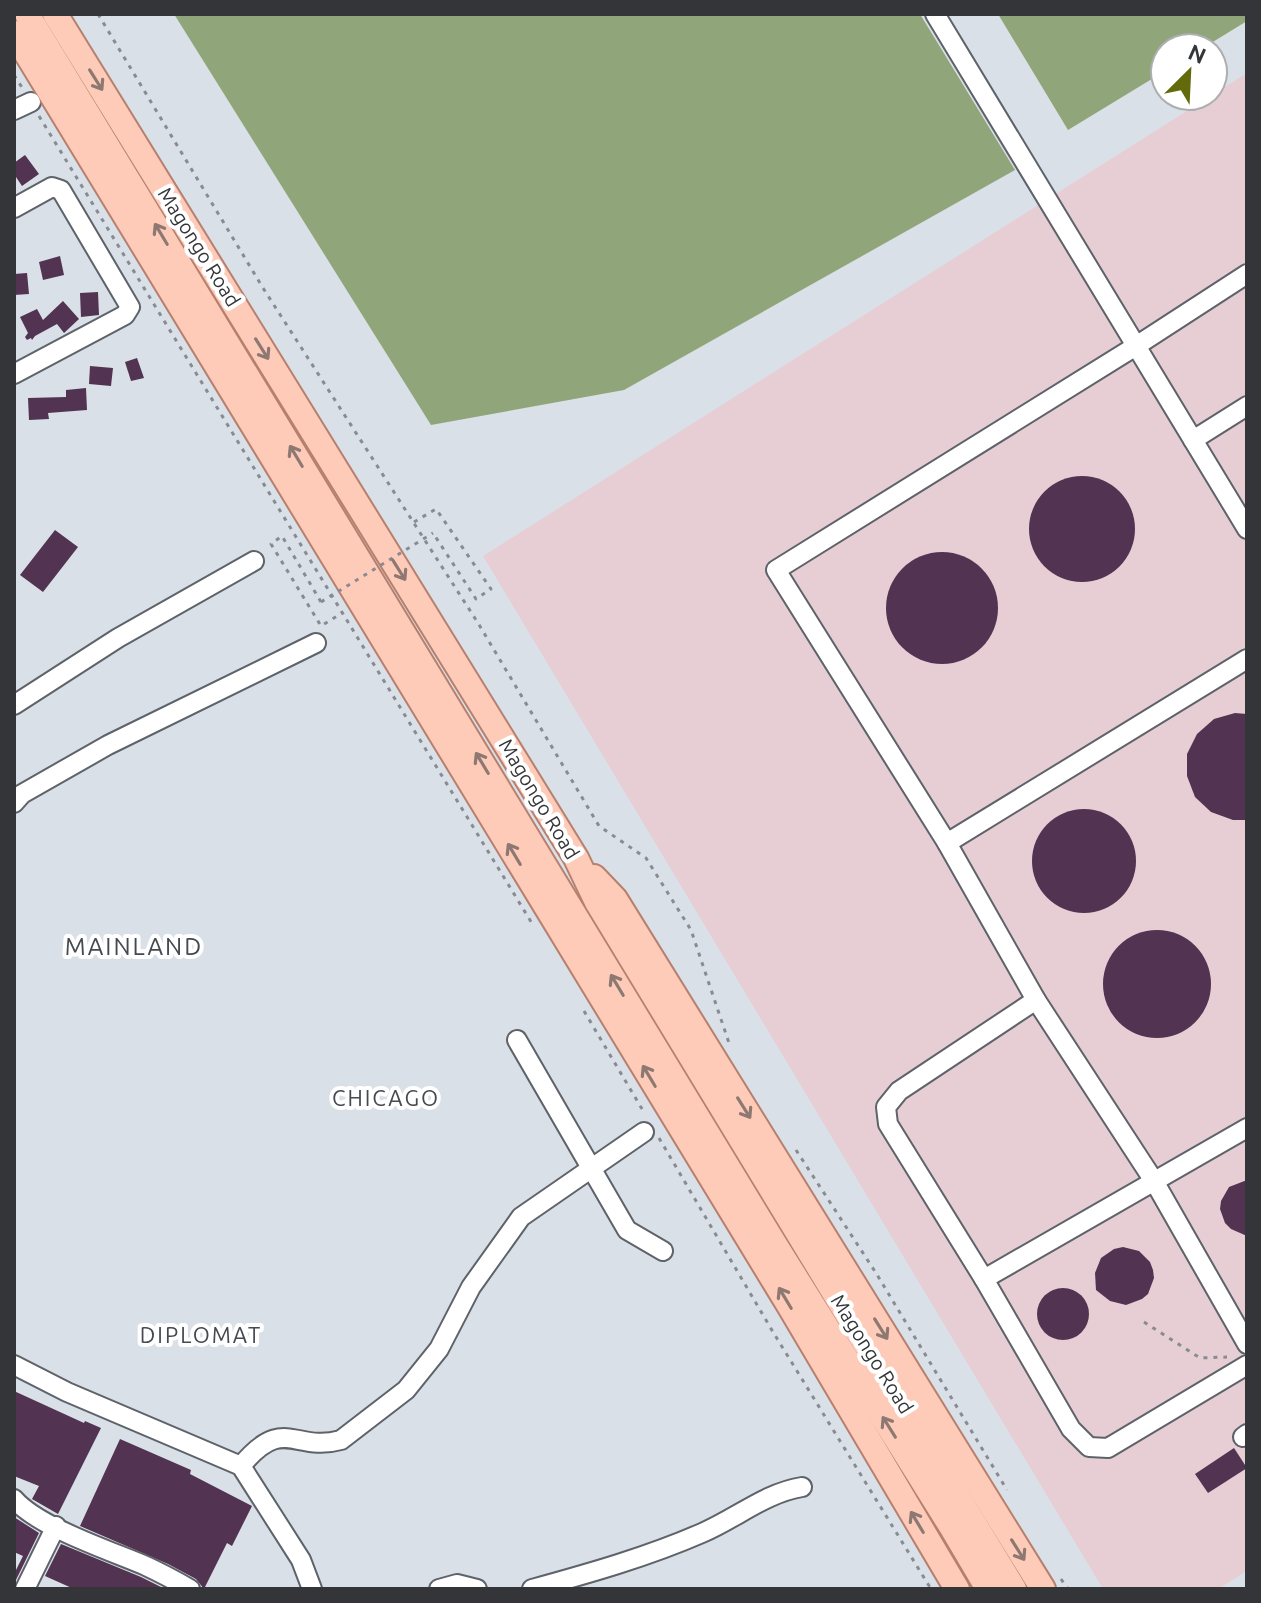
<svg xmlns="http://www.w3.org/2000/svg" width="1261" height="1603" viewBox="0 0 1261 1603" font-family="Ubuntu,sans-serif">
<style>
.industrial{fill:#e7ced5}
.forest{fill:#91a57a}
.building{fill:#523351}
.lines{fill:none;stroke-linecap:round;stroke-linejoin:round}
.minor-casing{stroke:#5e6269;stroke-width:22}
.major-casing{stroke:#b7806e;stroke-width:28}
.path{stroke:#888c92;stroke-width:3;stroke-dasharray:4 6;stroke-linecap:butt}
.minor{stroke:#fff;stroke-width:18}
.major{stroke:#fecbb9;stroke-width:24}
.path-bridge{stroke:#888c92;stroke-width:3;stroke-dasharray:4 6;stroke-linecap:butt}
.oneway{stroke:#8e7872}
.labels{text-anchor:middle;stroke-width:8;stroke-linejoin:round;paint-order:stroke}
.street-label{font-size:20px;fill:#333538;stroke:#fff}
.neighbourhood-label{font-size:22px;letter-spacing:2px;fill:#454950;stroke:#fff}
.quarter-label{font-size:24px;letter-spacing:2px;fill:#454950;stroke:#fff}
</style>
<rect width="100%" height="100%" fill="#dae0e8"/>
<polygon class="industrial" points="1247,73 1247,1571 1218,1589 1103,1589 483,556"/>
<g class="forest">
<polygon points="174,14 920,14 1015,170 624,390 431,425"/>
<polygon points="998,14 1247,14 1247,21 1203,48 1165,48 1165,71 1068,130"/>
</g>
<g class="building">
<polygon points="25,155 39,174 22,186 14,174 14,163"/>
<polygon points="60,256 64,275 43,280 39,262"/>
<polygon points="27,273 29,294 14,295 14,274"/>
<polygon points="98,292 99,315 81,317 80,293"/>
<polygon points="63,301 79,319 64,333 57,324 35,336 32,340 31,338 27,340 25,337 28,333 20,317 37,309 43,320"/>
<polygon points="137,358 144,378 131,381 125,362"/>
<polygon points="90,366 113,368 111,386 89,384"/>
<polygon points="86,388 87,410 48,413 49,419 29,420 28,398 66,397 66,390"/>
<circle cx="1082" cy="529" r="53"/>
<polygon points="55,530 78,547 43,592 20,575"/>
<circle cx="942" cy="608" r="56"/>
<polygon points="1235,713 1247,714 1247,820 1233,820 1211,812 1195,797 1187,776 1187,754 1197,734 1214,719"/>
<circle cx="1084" cy="861" r="52"/>
<circle cx="1157" cy="984" r="54"/>
<polygon points="1247,1180 1247,1236 1231,1229 1225,1223 1220,1209 1221,1201 1229,1187"/>
<polygon points="1123,1247 1139,1251 1150,1262 1153,1270 1154,1278 1148,1294 1142,1299 1126,1305 1110,1301 1096,1290 1095,1273 1101,1258 1114,1249"/>
<circle cx="1063" cy="1314" r="26"/>
<polygon points="14,1391 84,1423 85,1421 101,1428 58,1514 32,1499 39,1486 14,1476"/>
<polygon points="120,1439 191,1470 190,1474 252,1506 232,1546 227,1543 204,1589 196,1579 168,1564 80,1526"/>
<polygon points="1234,1448 1247,1468 1208,1493 1195,1474"/>
<polygon points="14,1517 39,1533 14,1584 14,1574 23,1556 14,1552"/>
<polygon points="61,1544 141,1577 165,1589 74,1589 45,1576"/>
</g>
<g class="lines">
<defs>
<g id="minor">
<polyline points="935,14 1247,529"/>
<polyline points="14,110 31,102"/>
<polyline points="14,208 52,187 61,190 130,307 125,315 14,374"/>
<polyline points="1247,274 1136,346 776,570 947,843 1036,1000 1154,1181 1247,1344"/>
<polyline points="1193,440 1247,406"/>
<polyline points="14,705 118,638 254,561"/>
<polyline points="14,803 22,794 108,745 316,643"/>
<polyline points="947,843 1247,659"/>
<polyline points="1036,1000 899,1091 886,1107 888,1124 984,1279 1071,1429 1089,1447 1108,1448 1247,1365"/>
<polyline points="517,1040 627,1230 663,1251"/>
<polyline points="984,1279 1247,1128"/>
<polyline points="14,1365 67,1392 241,1466 301,1560 312,1589"/>
<polyline points="1243,1437 1247,1434"/>
<path d="M241,1466c43,-52 53,-13 100,-26l65,-50 33,-41 32,-62 50,-70 123,-85"/>
<path d="M14,1499c24,28 97,52 132,67 15,7 30,15 44,23"/>
<polyline points="25,1589 56,1526"/>
<polyline points="439,1589 457,1584 477,1589"/>
<path d="M532,1589c58,-16 115,-32 170,-56 35,-15 63,-40 100,-46"/>
</g>
<g id="major">
<polyline points="27,14 774,1243 952,1528 988,1589"/>
<polyline points="55,14 576,858 597,902 1014,1589"/>
<polyline points="14,33 790,1307 957,1589"/>
<polyline points="594,877 615,899 1043,1589"/>
</g>
</defs>
<use href="#minor" class="minor-casing"/>
<use href="#major" class="major-casing"/>
<g class="path">
<polyline points="98,14 263,288 478,623 599,826 646,858 691,930 730,1046"/>
<polyline points="14,75 23,89"/>
<polyline points="39,116 533,925"/>
<polyline points="414,522 436,509 491,589 476,599 433,533"/>
<polyline points="321,602 282,536 271,544 321,626 342,613"/>
<polyline points="584,1011 645,1114"/>
<polyline points="659,1138 773,1332 931,1589"/>
<polyline points="796,1150 876,1273 1007,1490"/>
<polyline points="1144,1322 1200,1358 1227,1357"/>
<polyline points="1061,1579 1068,1589"/>
</g>
<use href="#minor" class="minor"/>
<use href="#major" class="major"/>
<polyline class="path-bridge" points="321,602 433,533"/>
</g>
<defs><path id="oneway-shaft" d="M-6 0H5M1.5-3L5.5 0L1.5 3" fill="none" stroke-width="1.6" stroke-linecap="round" stroke-linejoin="round" transform="scale(2)"/></defs>
<g class="oneway">
<use href="#oneway-shaft" transform="translate(96 80) rotate(58)"/>
<use href="#oneway-shaft" transform="translate(161 234) rotate(-121)"/>
<use href="#oneway-shaft" transform="translate(262 349) rotate(58)"/>
<use href="#oneway-shaft" transform="translate(296 456) rotate(-121)"/>
<use href="#oneway-shaft" transform="translate(399 570) rotate(58)"/>
<use href="#oneway-shaft" transform="translate(482 763) rotate(-121)"/>
<use href="#oneway-shaft" transform="translate(514 854) rotate(-121)"/>
<use href="#oneway-shaft" transform="translate(617 985) rotate(-121)"/>
<use href="#oneway-shaft" transform="translate(649 1076) rotate(-121)"/>
<use href="#oneway-shaft" transform="translate(744 1108) rotate(58)"/>
<use href="#oneway-shaft" transform="translate(785 1298) rotate(-121)"/>
<use href="#oneway-shaft" transform="translate(881 1329) rotate(58)"/>
<use href="#oneway-shaft" transform="translate(889 1427) rotate(-122)"/>
<use href="#oneway-shaft" transform="translate(917 1522) rotate(-121)"/>
<use href="#oneway-shaft" transform="translate(1018 1550) rotate(58)"/>
</g>
<g class="labels">
<g class="street-label">
<text transform="translate(199 247) rotate(58)" y="7">Magongo Road</text>
<text transform="translate(539 799) rotate(59)" y="7">Magongo Road</text>
<text transform="translate(872 1354) rotate(58)" y="7">Magongo Road</text>
</g>
<g class="neighbourhood-label">
<text x="386" y="1106">CHICAGO</text>
<text x="201" y="1343">DIPLOMAT</text>
</g>
<g class="quarter-label">
<text x="134" y="955">MAINLAND</text>
</g>
</g>
<rect width="1261" height="1603" fill="none" stroke="#333538" stroke-width="32"/>
<g transform="translate(1189 72) rotate(24)"><circle r="38" fill="#ffffff" stroke="#adaeaf" stroke-width="2"/>
<path d="M0-6L14 30L0 20L-14 30Z" fill="#626a0c"/>
<text y="-12" font-size="22" font-weight="bold" text-anchor="middle" fill="#333538">N</text>
</g>
</svg>
